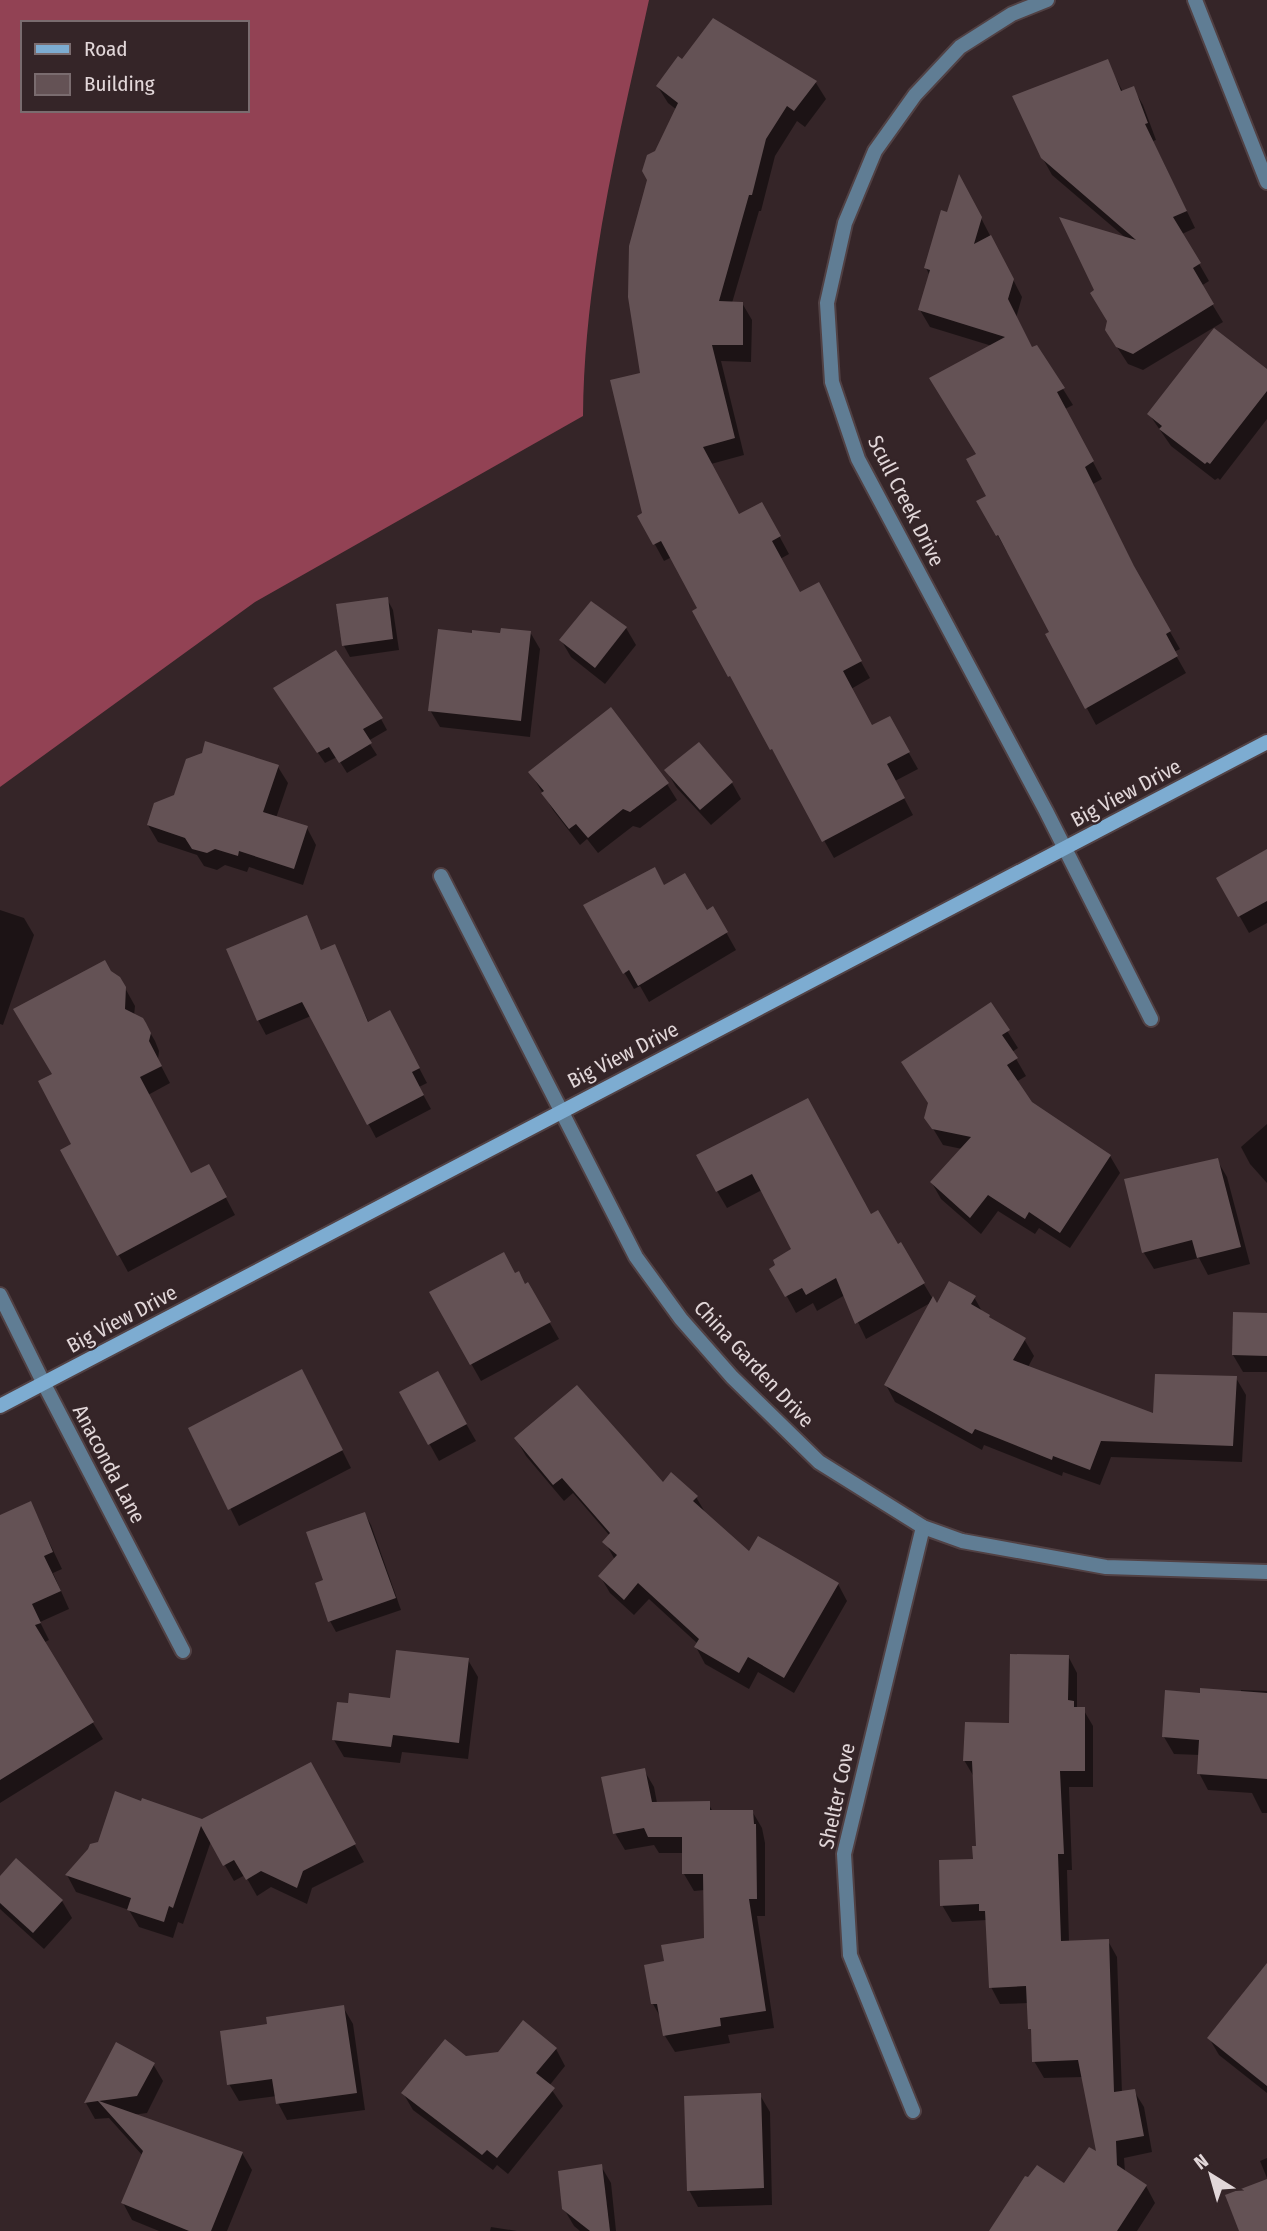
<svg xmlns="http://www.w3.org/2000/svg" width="1267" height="2231" viewBox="0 0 1267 2231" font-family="'Fira Sans Condensed',sans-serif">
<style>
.forest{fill:#924254;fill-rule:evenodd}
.shadow{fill:#0007}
.building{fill:#645255}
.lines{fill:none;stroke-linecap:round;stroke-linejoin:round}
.street-casing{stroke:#514144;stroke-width:18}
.secondary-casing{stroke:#514144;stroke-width:18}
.street{stroke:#607d94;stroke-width:14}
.secondary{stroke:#7dacd1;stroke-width:14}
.labels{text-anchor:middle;stroke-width:5;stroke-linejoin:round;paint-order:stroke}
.street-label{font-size:21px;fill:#e2d7d9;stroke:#352528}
</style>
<rect width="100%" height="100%" fill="#352528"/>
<path class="forest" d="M0,0h649c-30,137 -65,275 -66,416l-328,186 -255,185zM23,23h224v87h-224z"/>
<g class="shadow">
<polygon points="713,20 816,83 826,99 805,127 797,121 775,156 761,211 759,211 732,303 742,303 752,320 751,362 721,361 744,455 711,464 739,516 771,521 789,554 780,559 799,594 818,584 870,678 851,689 872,727 889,718 918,769 895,781 913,815 834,858 694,611 700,608 672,557 664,561 640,517 644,514 642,374 656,152 677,110 668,103 658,87 683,62"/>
<polygon points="1107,62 1123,92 1133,88 1143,105 1156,140 1153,141 1195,228 1182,234 1209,281 1201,286 1223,322 1143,370 1128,364 1117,347 1127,239 1052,175 1042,157"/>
<polygon points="968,193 1022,297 1016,318 1032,349 1063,389 1073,405 1065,409 1102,479 1093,484 1143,585 1180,649 1174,652 1186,673 1096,725 1047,635 1051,632 1009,551 1007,552 979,502 988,497 977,455 992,346 930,327 920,310 930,276 926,268 949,214"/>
<polygon points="1267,371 1267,419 1220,480 1218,478 1215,480 1171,446 1149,414"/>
<polygon points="387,599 393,610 399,650 350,657 344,646 338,606"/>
<polygon points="591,603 626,628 636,645 605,684 571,657 561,640"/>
<polygon points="530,632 540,649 530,737 440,727 430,710 473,635"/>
<polygon points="282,700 381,719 387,730 368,741 377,755 347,773 337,757 325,763"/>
<polygon points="278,767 288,783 276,818 307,828 316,845 303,885 249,867 247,872 225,865 217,870 204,866 197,855 158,842 148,825 175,796"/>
<polygon points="666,770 732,783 741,799 711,825 676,787"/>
<polygon points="530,772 667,784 677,800 640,828 633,826 598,853 587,839 580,845 553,810"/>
<polygon points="1267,860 1267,923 1249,933 1218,878"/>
<polygon points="664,887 706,912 713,909 736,950 649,1002 640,986 634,989 585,906"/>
<polygon points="0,910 24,918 34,935 3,1025 0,1024"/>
<polygon points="306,917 322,952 334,947 369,1023 397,1026 427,1083 419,1087 431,1109 376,1138 311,1016 266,1035 258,1020"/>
<polygon points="110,972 125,988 135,1006 134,1016 145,1024 155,1041 159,1051 158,1060 170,1083 148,1095 191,1175 218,1183 235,1215 128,1272 62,1151 73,1145 54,1075"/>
<polygon points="990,1004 1018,1048 1012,1052 1026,1076 1016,1082 1031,1104 1110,1156 1120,1173 1070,1248 1039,1228 1035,1234 998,1211 981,1234 941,1199 932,1183 962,1149 943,1145 926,1117"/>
<polygon points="807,1100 871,1216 897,1247 900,1244 937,1306 974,1297 983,1313 992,1322 1024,1339 1034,1356 1028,1367 1154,1415 1236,1378 1246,1395 1242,1462 1111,1457 1100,1485 1063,1472 1062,1476 984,1445 982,1450 895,1402 886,1385 932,1302 866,1339 845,1295 817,1311 813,1303 796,1313 772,1269 793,1250 762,1190 727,1208 717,1191"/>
<polygon points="1267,1124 1267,1183 1250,1164 1241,1147"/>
<polygon points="1217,1160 1227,1177 1250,1264 1208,1275 1199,1258 1154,1269 1144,1253 1126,1181"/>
<polygon points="515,1275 525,1286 528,1285 559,1339 481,1381 431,1293"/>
<polygon points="1267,1315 1267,1372 1243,1372 1233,1355"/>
<polygon points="437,1373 476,1441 439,1461 401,1393"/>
<polygon points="311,1388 351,1468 239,1526 191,1429"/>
<polygon points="516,1439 696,1497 706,1514 749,1554 838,1584 847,1601 794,1693 758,1672 749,1689 705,1664 696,1647 698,1644 649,1599 634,1615 610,1593 600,1576 615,1560 605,1542 610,1536 573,1493 564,1501 526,1456"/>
<polygon points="31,1504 62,1569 53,1573 69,1609 40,1622 49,1640 43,1643 103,1739 0,1803 0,1517"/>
<polygon points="365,1514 371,1525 401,1610 336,1632 330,1621 325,1581"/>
<polygon points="1068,1656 1077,1673 1077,1709 1083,1709 1093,1726 1093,1787 1069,1787 1072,1870 1067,1870 1069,1942 1108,1941 1117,1957 1122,2093 1134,2091 1144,2107 1152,2152 1124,2158 1125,2172 1146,2186 1155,2203 1137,2231 1042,2231 1064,2185 1098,2155 1083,2077 1044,2078 1034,2061 1029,2003 1000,2004 991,1987 987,1920 952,1922 942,1905 975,1861 978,1847 974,1777 964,1760 1011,1724"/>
<polygon points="468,1660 478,1677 468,1759 402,1752 400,1763 344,1757 334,1740 391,1700"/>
<polygon points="1241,1690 1267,1691 1267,1813 1262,1813 1252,1793 1208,1790 1199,1773 1200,1755 1174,1754 1164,1737 1202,1695 1241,1693"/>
<polygon points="644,1770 654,1787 657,1803 708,1803 713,1812 752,1811 762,1828 765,1843 765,1916 757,1916 774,2028 728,2035 730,2043 675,2052 665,2036 662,2020 653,2004 666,1963 706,1939 705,1890 694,1891 684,1874 684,1853 659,1853 654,1845 625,1850 615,1833"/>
<polygon points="320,1781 364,1862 312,1888 307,1904 271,1887 257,1896 245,1875 234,1881 211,1841 183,1924 178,1922 173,1938 139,1927 129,1910 76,1892 67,1875 202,1821"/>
<polygon points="0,1878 62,1901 72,1918 44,1949 0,1909"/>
<polygon points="1267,1975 1267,2093 1219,2055 1209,2038"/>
<polygon points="343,2007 353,2024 365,2110 287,2120 278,2103 277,2096 239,2101 229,2084 269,2026"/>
<polygon points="117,2045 153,2064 163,2081 147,2113 132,2115 242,2153 252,2170 227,2231 159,2231 132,2220 123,2203 143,2156 109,2118 95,2119 86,2103"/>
<polygon points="556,2049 565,2066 549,2086 563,2106 508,2174 497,2165 493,2170 413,2110 403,2093 466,2058"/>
<polygon points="760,2095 770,2112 772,2205 698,2207 689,2190"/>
<polygon points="1267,2158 1267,2178 1260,2161"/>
<polygon points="601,2166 611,2183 616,2231 580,2231 574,2226 564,2209"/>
<polygon points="491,2227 517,2231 490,2231"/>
</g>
<g class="building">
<polygon points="713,18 817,81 794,111 787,106 766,139 752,195 749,195 719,301 743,302 743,345 712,345 735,438 703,447 739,514 762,502 781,536 772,541 800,592 819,582 862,661 843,671 872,725 890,716 910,752 887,764 905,798 822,842 772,749 770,750 730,676 728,677 692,611 697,608 661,541 653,545 637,516 642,513 610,380 640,373 628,297 629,246 647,180 642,171 647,155 655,151 678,103 656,86 678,56 682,59"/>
<polygon points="1108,59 1121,91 1134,86 1148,123 1145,124 1187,211 1173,217 1201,263 1193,268 1214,304 1133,354 1116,347 1105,330 1107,321 1090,293 1094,290 1059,217 1136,240 1041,158 1012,96"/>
<polygon points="959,174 982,217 974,244 991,235 1014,279 1008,299 1032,347 1037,345 1065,388 1057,392 1094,461 1085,467 1134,566 1171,631 1166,634 1178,656 1085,709 1045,634 1049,632 998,535 996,536 976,501 986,496 966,459 976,454 929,378 1005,337 918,310 930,270 924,268 941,210 947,212"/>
<polygon points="1214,328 1267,369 1267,391 1210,464 1207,462 1205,464 1159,429 1162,426 1147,414"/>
<polygon points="388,597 393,639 342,646 336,604"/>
<polygon points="591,601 627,627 595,668 559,640"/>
<polygon points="501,628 531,631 521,721 428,711 438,629 472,633 472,630 500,633"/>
<polygon points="336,650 383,718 363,729 372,743 339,763 329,747 317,753 273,688"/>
<polygon points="611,707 669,783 630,812 623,809 588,838 576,824 569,829 541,793 544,791 528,772"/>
<polygon points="205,741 279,765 263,812 308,826 294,869 239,851 238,856 215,849 207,853 192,849 185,838 147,825 154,803 174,795 186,759 202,753"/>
<polygon points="699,742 733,782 700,810 664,770"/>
<polygon points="1267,849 1267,901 1238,917 1216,878"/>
<polygon points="655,867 664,885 685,873 707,910 713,906 728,932 638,986 629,970 623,974 583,905"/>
<polygon points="307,915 321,950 335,944 368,1022 390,1010 420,1068 412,1072 424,1095 367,1125 302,1002 257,1021 226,949"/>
<polygon points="105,960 111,971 120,977 126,987 125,1009 143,1018 146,1023 151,1033 149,1041 162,1066 140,1077 191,1173 209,1164 227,1197 117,1256 60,1150 71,1144 38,1081 52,1074 13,1009"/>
<polygon points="991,1002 1010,1030 1002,1035 1018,1058 1007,1065 1032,1102 1111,1155 1060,1233 1029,1212 1025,1219 988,1195 970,1218 930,1182 971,1137 932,1129 924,1118 928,1103 901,1062"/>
<polygon points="808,1098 871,1214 878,1210 898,1244 901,1242 925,1283 855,1324 836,1278 806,1295 802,1288 785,1297 769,1269 775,1265 773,1260 791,1249 752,1174 716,1192 696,1155"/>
<polygon points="1218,1158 1241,1247 1197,1258 1192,1240 1142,1253 1124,1179"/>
<polygon points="504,1252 515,1273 519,1271 525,1284 528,1282 551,1322 470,1365 429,1292"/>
<polygon points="949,1281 976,1296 971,1304 990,1315 989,1317 1026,1338 1013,1360 1153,1413 1155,1374 1237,1376 1233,1446 1101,1441 1090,1470 1053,1456 1052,1460 975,1429 972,1434 884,1385 933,1296 937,1303"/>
<polygon points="1233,1312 1267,1313 1267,1356 1232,1355"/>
<polygon points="302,1369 343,1450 228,1510 188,1428"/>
<polygon points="438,1371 467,1424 428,1445 399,1392"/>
<polygon points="577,1385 663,1482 671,1472 698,1496 693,1501 749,1551 758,1536 839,1583 784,1678 748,1657 739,1673 694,1647 699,1639 638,1583 624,1600 598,1576 617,1555 602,1542 610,1533 562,1478 553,1485 514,1438"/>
<polygon points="31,1501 53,1552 44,1556 61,1591 32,1604 41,1623 35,1625 94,1722 0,1780 0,1515"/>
<polygon points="365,1512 396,1598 328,1622 315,1583 323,1580 306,1532"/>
<polygon points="396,1650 469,1658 459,1743 393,1735 391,1747 332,1740 337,1702 348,1703 349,1693 390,1698"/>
<polygon points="1010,1654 1069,1655 1068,1700 1074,1701 1074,1707 1085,1707 1085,1771 1060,1771 1064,1854 1058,1854 1061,1941 1109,1939 1114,2092 1135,2089 1144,2136 1116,2141 1117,2165 1147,2185 1117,2231 989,2231 1025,2176 1028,2177 1037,2165 1064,2183 1089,2147 1096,2151 1078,2060 1032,2062 1031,2029 1028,2029 1026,1986 989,1988 985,1911 979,1911 979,1904 940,1906 939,1860 973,1859 972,1846 976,1846 972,1761 963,1761 965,1722 1009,1723"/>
<polygon points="1200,1688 1267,1693 1267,1779 1197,1774 1199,1740 1162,1737 1165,1690 1200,1693"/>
<polygon points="311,1762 356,1844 303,1871 297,1888 261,1871 246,1880 234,1860 223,1866 201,1826 173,1908 169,1906 164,1922 127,1910 131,1898 65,1875 88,1849 90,1844 98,1842 115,1791 141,1801 142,1798 202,1819"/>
<polygon points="645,1768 652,1802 710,1801 710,1810 753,1810 754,1824 756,1824 757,1899 749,1899 766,2011 720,2018 721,2026 663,2036 657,2004 651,2004 644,1965 664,1961 661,1945 704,1938 703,1874 682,1874 682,1837 648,1837 644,1828 613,1834 601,1777"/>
<polygon points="16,1858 63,1900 33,1933 0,1903 0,1876"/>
<polygon points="1267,1963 1267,2086 1207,2038"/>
<polygon points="344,2005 357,2093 276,2104 272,2079 227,2085 220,2031 267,2024 266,2017"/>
<polygon points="523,2020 557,2048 536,2073 555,2088 497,2158 487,2150 482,2155 401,2093 445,2039 466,2056 498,2052"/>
<polygon points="116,2042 155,2063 137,2096 99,2101 243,2152 211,2231 189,2231 121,2203 143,2151 98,2101 84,2103"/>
<polygon points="761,2093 764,2188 687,2191 684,2096"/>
<polygon points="602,2164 610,2231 590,2231 562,2209 558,2171"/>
<polygon points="1267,2179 1267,2231 1239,2231 1225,2195"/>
</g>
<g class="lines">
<defs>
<g id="street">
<polyline points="1047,0 1012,14 960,47 915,95 875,151 845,223 827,303 832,382 858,459 1046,811 1151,1019"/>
<polyline points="1195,0 1267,182"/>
<polyline points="441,876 636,1257 681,1319 732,1377 819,1462 923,1527 962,1541 1106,1567 1267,1572"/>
<polyline points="0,1295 44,1384 183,1651"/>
<polyline points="913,2111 850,1955 844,1854 923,1527"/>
</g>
<polyline id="secondary" points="0,1406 1267,742"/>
</defs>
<use href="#street" class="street-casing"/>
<use href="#secondary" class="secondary-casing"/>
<use href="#street" class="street"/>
<use href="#secondary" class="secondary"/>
</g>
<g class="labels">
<g class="street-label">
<text transform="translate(906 501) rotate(63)" y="7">Scull Creek Drive</text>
<text transform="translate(1126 793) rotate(-28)" y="7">Big View Drive</text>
<text transform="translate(623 1055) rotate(-27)" y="7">Big View Drive</text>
<text transform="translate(122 1319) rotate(-28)" y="7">Big View Drive</text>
<text transform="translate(754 1364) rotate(47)" y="7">China Garden Drive</text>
<text transform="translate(109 1464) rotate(62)" y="7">Anaconda Lane</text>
<text transform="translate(837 1796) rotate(-78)" y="7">Shelter Cove</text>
</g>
</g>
<rect x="21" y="21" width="228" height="91" fill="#352528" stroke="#7a6c6f" stroke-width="2"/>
<rect x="35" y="44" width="35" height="10" fill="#7dacd1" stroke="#7a6c6f" stroke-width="2"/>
<text x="84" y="56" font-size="21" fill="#e2d7d9">Road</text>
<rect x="35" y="74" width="35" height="21" fill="#645255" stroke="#7a6c6f" stroke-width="2"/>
<text x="84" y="91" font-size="21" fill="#e2d7d9">Building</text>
<g transform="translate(1211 2175) rotate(323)" stroke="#352528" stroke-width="5" paint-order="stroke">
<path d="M0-5L12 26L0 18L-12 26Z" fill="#e2d7d9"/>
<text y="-10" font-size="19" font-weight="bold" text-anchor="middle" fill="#e2d7d9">N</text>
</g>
</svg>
